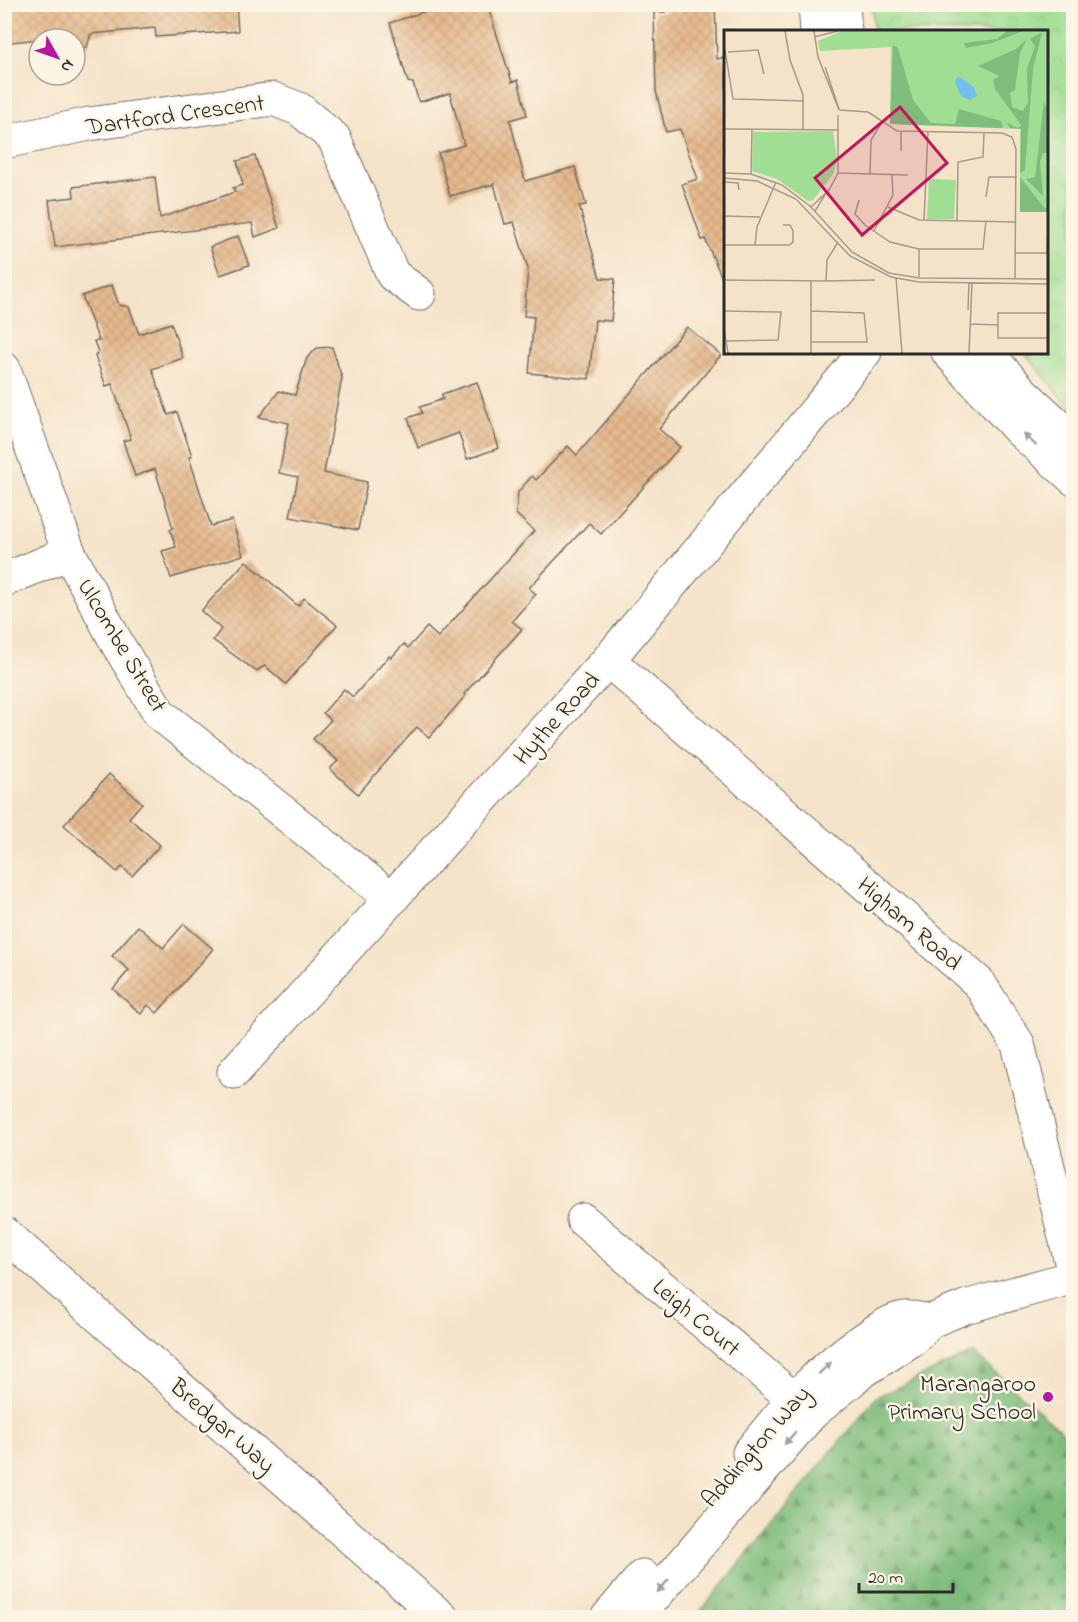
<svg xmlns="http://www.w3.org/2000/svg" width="1078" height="1622" viewBox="0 0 1078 1622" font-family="'Indie Flower',sans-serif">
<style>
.forest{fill:url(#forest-firs);stroke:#567454;stroke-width:1.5}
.park{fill:url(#park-crowns);stroke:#66845f;stroke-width:1.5}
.building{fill:url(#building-cross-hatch)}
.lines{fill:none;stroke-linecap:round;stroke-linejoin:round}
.minor-casing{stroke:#726b62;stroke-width:35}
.minor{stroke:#fff;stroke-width:33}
.oneway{fill:#a0a0a0}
.poi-dot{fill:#b5179e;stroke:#fcf5e5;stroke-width:2}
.labels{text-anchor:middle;stroke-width:5;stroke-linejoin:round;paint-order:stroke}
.street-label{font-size:24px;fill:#2b2b2b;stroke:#fcf5e5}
.poi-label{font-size:24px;fill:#2b2b2b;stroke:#fcf5e5;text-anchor:end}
.inset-road{fill:none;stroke:#a4998a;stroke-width:1.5}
.view{fill:#c2185b;fill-opacity:0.15;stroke:#c2185b;stroke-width:3}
.inset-edge{fill:none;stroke:#2b2b2b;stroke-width:3}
</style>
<defs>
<pattern id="forest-firs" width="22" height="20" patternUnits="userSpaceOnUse" patternTransform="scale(1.5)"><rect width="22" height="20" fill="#80bd7d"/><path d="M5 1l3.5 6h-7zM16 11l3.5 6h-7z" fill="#699a67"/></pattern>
<pattern id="park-crowns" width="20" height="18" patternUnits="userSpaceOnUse" patternTransform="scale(1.5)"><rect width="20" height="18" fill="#a0de93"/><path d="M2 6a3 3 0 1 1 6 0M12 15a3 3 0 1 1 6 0" fill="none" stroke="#8abf7f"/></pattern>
<pattern id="building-cross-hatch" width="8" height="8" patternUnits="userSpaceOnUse" patternTransform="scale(1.5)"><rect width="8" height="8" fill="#e6ba8e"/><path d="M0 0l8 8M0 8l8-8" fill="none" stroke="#c5a07b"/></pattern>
</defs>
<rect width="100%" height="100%" fill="#fcf5e5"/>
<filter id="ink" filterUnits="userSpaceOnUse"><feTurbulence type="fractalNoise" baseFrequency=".0167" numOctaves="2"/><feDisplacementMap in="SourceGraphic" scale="12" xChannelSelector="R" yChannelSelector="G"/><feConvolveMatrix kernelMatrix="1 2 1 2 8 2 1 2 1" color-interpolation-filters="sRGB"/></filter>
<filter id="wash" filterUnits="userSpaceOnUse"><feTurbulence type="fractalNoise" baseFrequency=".008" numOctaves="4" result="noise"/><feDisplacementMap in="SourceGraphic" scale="24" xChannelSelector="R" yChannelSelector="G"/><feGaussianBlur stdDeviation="1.35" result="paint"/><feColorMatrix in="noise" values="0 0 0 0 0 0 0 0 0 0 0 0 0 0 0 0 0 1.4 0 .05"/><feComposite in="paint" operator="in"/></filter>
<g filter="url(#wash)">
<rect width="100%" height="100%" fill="#f5e3c9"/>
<polygon class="forest" points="973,1353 1073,1441 1073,1617 696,1617 876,1397"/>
<polygon class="park" points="872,5 1073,5 1073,412 1025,353 1046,352 1046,32 874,31"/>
<g id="blocks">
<g class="building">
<polygon points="4,4 236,4 238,31 156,37 155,28 91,34 87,47 75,48 75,39 39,39 39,52 38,39 4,43"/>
<polygon points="446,4 487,4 512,82 518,80 527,115 510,120 525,181 575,167 586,205 579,206 600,278 615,279 611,321 595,320 589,379 529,373 534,317 524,316 528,269 514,222 505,224 494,184 450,196 438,153 464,145 450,93 419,102 413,83 408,82 390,23"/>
<polygon points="665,4 715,4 717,59 726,57 726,287 705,239 702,240 682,184 698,179 680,129 666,132 656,91 654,12 665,12"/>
<polygon points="255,156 279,228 255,237 252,223 55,247 49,200 74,197 73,187 155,177 160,218 235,192 233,188 243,185 237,161"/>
<polygon points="238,236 249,265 220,275 210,247"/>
<polygon points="112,285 119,305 129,307 139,334 171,323 183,358 152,369 168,415 177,412 192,456 189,457 211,526 232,520 243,555 171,578 162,551 176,547 170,530 173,528 155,469 135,476 123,441 131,439 112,384 106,386 95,356 98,352 94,341 99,341 82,296"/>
<polygon points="687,327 721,355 659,429 680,447 601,534 589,523 529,588 536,594 512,621 522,629 464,694 466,695 429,738 417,727 358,794 330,769 338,761 313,739 331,720 323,713 344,689 353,697 389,656 391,658 404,644 408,648 427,627 438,637 534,531 516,514 518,492 532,476 536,480 568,446 577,455"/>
<polygon points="332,347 342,378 324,473 367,482 358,530 290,517 298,477 279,473 289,423 259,417 279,391 295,395 307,358 317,348"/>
<polygon points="477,382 499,448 467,459 459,433 418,448 408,418 422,413 420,407 443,399 442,394"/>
<polygon points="246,561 298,606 304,598 337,625 286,684 265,666 256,671 213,640 221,629 201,611"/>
<polygon points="109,774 142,803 129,818 160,845 132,876 122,867 117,872 64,825"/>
<polygon points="184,924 213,949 157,1013 148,1005 141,1014 113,989 129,970 112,956 138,926 163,948"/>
</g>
</g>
</g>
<g filter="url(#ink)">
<use href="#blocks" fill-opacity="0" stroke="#726b62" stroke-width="1.5"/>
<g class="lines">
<defs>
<g id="minor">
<polyline points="815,4 817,32"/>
<polyline points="843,4 845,32"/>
<polyline points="4,142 89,124 273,99 299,109 334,138 393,275 419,294"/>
<polyline points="948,352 1019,430 1074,479"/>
<polyline points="986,352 1021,391 1074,440"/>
<polyline points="4,369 69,553 118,645 160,714 392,899"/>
<polyline points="4,580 69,553"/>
<polyline points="608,660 979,983 1018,1044 1074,1274"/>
<polyline points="234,1072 608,660 865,352"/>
<polyline points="583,1220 810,1413"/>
<polyline points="4,1233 442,1618"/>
<path d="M749,1453c35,-44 70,-85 118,-116 10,-7 24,-17 37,-19 8,-1 19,2 27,3"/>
<polyline points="607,1618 643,1576"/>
<polyline points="636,1618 811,1414 862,1372 913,1339 931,1321 965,1307 1074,1277"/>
</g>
</defs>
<use href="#minor" class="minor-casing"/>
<use href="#minor" class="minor"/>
</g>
<defs><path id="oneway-solid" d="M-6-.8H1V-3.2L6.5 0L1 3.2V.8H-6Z" transform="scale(1.5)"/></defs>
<g class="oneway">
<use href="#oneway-solid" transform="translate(1030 440) rotate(-137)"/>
<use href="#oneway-solid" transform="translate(825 1368) rotate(-43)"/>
<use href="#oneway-solid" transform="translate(790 1438) rotate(131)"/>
<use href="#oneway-solid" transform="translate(663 1586) rotate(131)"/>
</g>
</g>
<circle class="poi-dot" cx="1048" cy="1397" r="6"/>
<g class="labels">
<g class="street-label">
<text transform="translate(175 114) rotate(-8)" y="8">Dartford Crescent</text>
<text transform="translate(123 645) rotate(59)" y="8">Ulcombe Street</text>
<text transform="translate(556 718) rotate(-48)" y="8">Hythe Road</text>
<text transform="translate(910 923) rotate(41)" y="8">Higham Road</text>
<text transform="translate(697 1317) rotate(40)" y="8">Leigh Court</text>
<text transform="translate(223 1425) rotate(41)" y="8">Bredgar Way</text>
<text transform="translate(755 1446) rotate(-49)" y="8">Addington Way</text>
</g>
<g class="poi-label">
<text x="1036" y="1391">Marangaroo<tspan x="1036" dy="28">Primary School</tspan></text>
</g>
</g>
<g transform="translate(724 30)">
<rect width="324" height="324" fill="#f5e3c9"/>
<path d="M118,1h206v181h-28v-83l-130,-5 1,-77 -71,4 -2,-10z" fill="#a0de93"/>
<path d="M283,1h16l-31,12 -26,5 -2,-5 33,-4zM318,2l-9,37 -8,101 -5,3 1,-44 -11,-1 -4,-6 12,6 3,-3 -26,-36 -2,-9 6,-4 -21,-10 38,-17 11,-10 -7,14 -5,37 -5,3 2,14 11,4 5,-9 -1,-33 8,-23 -5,-7zM169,15l5,3 15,52 18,23 24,1 4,-15 42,12 2,7 -113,-4zM320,71l4,11v41h-5l-3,8 3,35 -17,-17 9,-2zM296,147l25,32 3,-4v7h-28z" fill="#80bd7d"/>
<path d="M109,101l4,28 -3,14 -21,27 -5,1 -31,-22 -25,-8 1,-39zM205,149l27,1 -2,39h-27z" fill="#a0de93"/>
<path d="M234,46l16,11 3,9 -7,4 -9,-4 -6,-14z" fill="#70c0eb"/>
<path class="inset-road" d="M61,1l5,29 13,35v34M90,1l4,26 21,53M90,7l24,-6M0,14l9,55 71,2M4,22l30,-2 6,24M101,37l14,42M115,80l29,2 29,19 105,2 10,4 4,12 -1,130M0,99l115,1M177,121v-20M0,143l27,1 31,11 28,21 42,46 37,21 30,5 129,1M114,143l70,2M27,144l1,-45M146,144l1,-34 11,-18M0,148l33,3 39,18 54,57 41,21 28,5 129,2M0,152l14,1 1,7M262,167l3,-20h28M135,170l-4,14 10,11 25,17 29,7h64l3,-28M87,177l18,-17 9,-17v-58M164,177l31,13 96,2M91,181l11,-18M0,186l36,1M200,190l4,-88M233,190l1,-58 25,-5 1,-24M150,201l19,-36 -1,-20M0,215h65l4,-3v-11l-3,-6h-7M31,215l2,-18 19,-45M291,223h33M323,223l1,-25M195,247v-28M172,248l6,75M0,250l102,1 1,-21 11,-18M102,251l49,-1M244,280l1,-27M0,281l57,1 -3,28 -52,1M324,283h-50v25h50M246,294l28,1M0,299l4,24M87,312h56l-3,-29 -53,-2M87,323v-72M245,323l3,-70"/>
<path class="view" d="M176,77l47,56 -85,72 -47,-57z"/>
<rect width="324" height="324" class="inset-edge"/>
</g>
<rect width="1078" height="1622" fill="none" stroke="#fcf5e5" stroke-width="24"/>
<g transform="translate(57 57) rotate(130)"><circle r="28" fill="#fcf5e5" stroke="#a8a49b" stroke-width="1.5"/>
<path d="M0-4.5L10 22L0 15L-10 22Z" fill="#b5179e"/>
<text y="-9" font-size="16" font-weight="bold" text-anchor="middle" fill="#2b2b2b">N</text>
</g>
<path d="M859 1583v9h94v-9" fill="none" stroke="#2b2b2b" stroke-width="3"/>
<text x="868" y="1583" font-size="18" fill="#2b2b2b" stroke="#fcf5e5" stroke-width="4.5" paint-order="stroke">20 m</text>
</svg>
